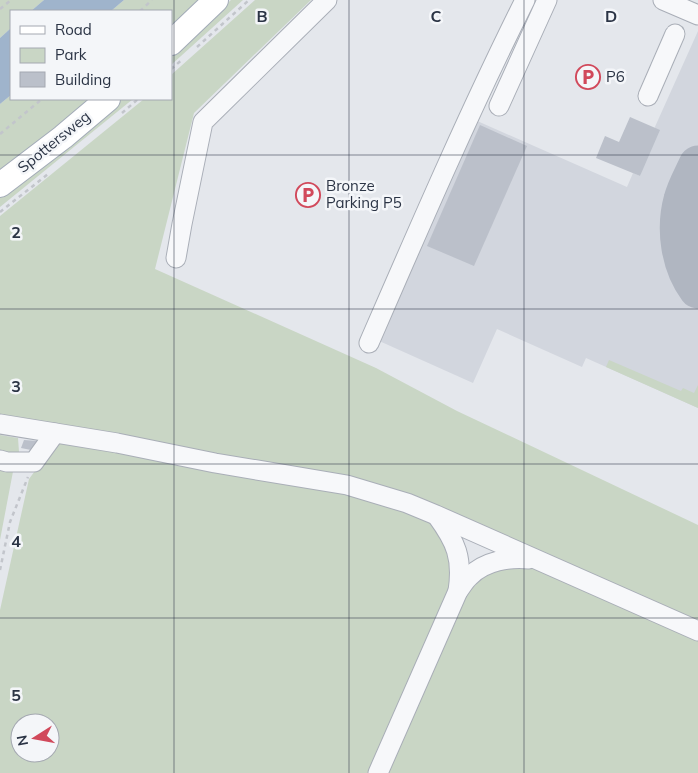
<svg xmlns="http://www.w3.org/2000/svg" width="698" height="773" viewBox="0 0 698 773" font-family="Mulish,sans-serif">
<style>
.built{fill:#d2d6de}
.green{fill:#c9d6c5;fill-rule:evenodd}
.water{fill:#9fb4cc}
.lines{fill:none;stroke-linecap:round;stroke-linejoin:round}
.taxiway{stroke:#b0b6c1;stroke-width:39}
.building{fill:#bbc0ca}
.minor-casing{stroke:#a9aeb7;stroke-width:21}
.major-casing{stroke:#a3abb8;stroke-width:26}
.path{stroke:#c2c5cb;stroke-width:2.5;stroke-dasharray:4 4;stroke-linecap:butt}
.minor{stroke:#f7f8fa;stroke-width:19}
.major{stroke:#fff;stroke-width:24}
.grid{fill:none;stroke:#2b3445;stroke-width:1;stroke-opacity:0.55}
.labels{text-anchor:middle;stroke-width:5;stroke-linejoin:round;paint-order:stroke}
.poi-label{font-size:15px;fill:#2b3445;stroke:#f4f6f9;text-anchor:start}
.street-label{font-size:15px;fill:#2b3445;stroke:#f4f6f9}
.grid-label{font-size:16px;text-anchor:middle;font-weight:bold;fill:#2b3445;stroke:#f4f6f9;stroke-width:5;stroke-linejoin:round;paint-order:stroke}
</style>
<rect width="100%" height="100%" fill="#e4e7ec"/>
<polygon class="built" points="698,31 698,408 586,358 582,367 497,329 473,383 377,340 475,120 627,187 633,173 640,176 654,129"/>
<g class="green">
<polygon points="0,0 44,0 31,11 11,11 11,28 0,38"/>
<polygon points="124,0 205,0 171,33 171,11 111,11"/>
<polygon points="231,0 243,0 171,65 171,56"/>
<polygon points="255,0 311,0 194,113 155,269 376,368 457,411 698,525 698,624 464,520 0,417 0,216 144,99 171,99 171,75"/>
<polygon points="11,95 11,99 96,99 0,175 0,104"/>
<polygon points="121,99 133,99 0,207 0,195"/>
<polygon points="609,360 681,391 683,388 694,393 698,385 698,408 606,367"/>
<polygon points="0,435 18,438 19,452 25,461 15,461 0,540"/>
<path d="M57,441l309,56 60,22 10,9 13,22 3,35 -82,188h-370v-163l29,-131zM20,723h30v30h-30z"/>
<path d="M503,567l34,1 161,71v134h-313l76,-171c12,-17 23,-29 42,-35z"/>
</g>
<g class="water">
<polygon points="44,0 124,0 111,11 31,11"/>
<polygon points="11,28 11,95 0,104 0,38"/>
</g>
<g class="lines">
<path class="taxiway" d="M698,165c-5,11 -12,23 -15,35 -8,29 -3,65 15,89"/>
</g>
<g class="building">
<polygon points="630,117 660,130 640,176 596,158 605,136 619,142"/>
<polygon points="480,125 527,146 474,266 427,246"/>
<polygon points="24,440 38,441 36,451 21,448"/>
</g>
<g class="lines">
<defs>
<g id="minor">
<polyline points="663,0 698,15"/>
<polyline points="648,96 675,34"/>
<polyline points="499,106 547,0"/>
<polyline points="176,258 182,224 203,122 327,0"/>
<path d="M369,343c50,-115 100,-231 156,-343"/>
<polyline points="0,424 117,443 215,463 347,485 407,503 436,515 698,631"/>
<polyline points="0,460 7,462 34,462 55,433"/>
<path d="M458,591c4,-5 7,-11 12,-15 15,-15 39,-19 59,-17"/>
<path d="M378,773l80,-182c5,-33 -2,-49 -21,-75"/>
</g>
<g id="major">
<polyline points="171,43 216,0"/>
<polyline points="0,185 63,137 108,99"/>
</g>
</defs>
<use href="#minor" class="minor-casing"/>
<use href="#major" class="major-casing"/>
<g class="path">
<polyline points="0,9 11,0"/>
<polyline points="140,11 152,0"/>
<polyline points="197,47 249,0"/>
<polyline points="171,69 183,59"/>
<polyline points="122,113 138,99"/>
<polyline points="0,134 42,99"/>
<polyline points="0,212 48,174"/>
<polyline points="0,570 10,522 28,477"/>
</g>
<use href="#minor" class="minor"/>
<use href="#major" class="major"/>
</g>
<path class="grid" d="M174,0v773M349,0v773M524,0v773M0,155h698M0,309h698M0,464h698M0,618h698"/>
<defs>
<symbol id="parking-ring" viewBox="-11 -11 22 22"><circle r="9.5" fill="#f4f6f9" stroke="#d1495b" stroke-width="1.5"/><path d="M-3.5-5.5H1a3.5 3.5 0 0 1 0 7H-1V5.5H-3.5ZM-1-3.4V-.6H.8a1.4 1.4 0 0 0 0-2.8Z" fill="#d1495b"/></symbol>
</defs>
<g fill-rule="evenodd">
<use href="#parking-ring" x="574" y="63" width="28" height="28"/>
<use href="#parking-ring" x="294" y="181" width="28" height="28"/>
</g>
<g class="labels">
<g class="poi-label">
<text x="606" y="82">P6</text>
<text x="326" y="191">Bronze<tspan x="326" dy="17">Parking P5</tspan></text>
</g>
<g class="street-label">
<text transform="translate(54 142) rotate(-39)" y="5">Spottersweg</text>
</g>
</g>
<g class="grid-label">
<text x="262" y="22">B</text>
<text x="436" y="22">C</text>
<text x="611" y="22">D</text>
<text x="16" y="238">2</text>
<text x="16" y="392">3</text>
<text x="16" y="547">4</text>
<text x="16" y="701">5</text>
</g>
<rect x="10" y="10" width="162" height="90" fill="#f4f6f9" stroke="#a4a8b1"/>
<rect x="20" y="26" width="25" height="8" fill="#ffffff" stroke="#a4a8b1"/>
<text x="55" y="35" font-size="15" fill="#2b3445">Road</text>
<rect x="20" y="48" width="25" height="15" fill="#c9d6c5" stroke="#a4a8b1"/>
<text x="55" y="60" font-size="15" fill="#2b3445">Park</text>
<rect x="20" y="72" width="25" height="15" fill="#bbc0ca" stroke="#a4a8b1"/>
<text x="55" y="85" font-size="15" fill="#2b3445">Building</text>
<g transform="translate(35 738) rotate(259)"><circle r="24" fill="#f4f6f9" stroke="#a4a8b1"/>
<path d="M0-4L9 19L0 12L-9 19Z" fill="#d1495b"/>
<text y="-8" font-size="14" font-weight="bold" text-anchor="middle" fill="#2b3445">N</text>
</g>
</svg>
